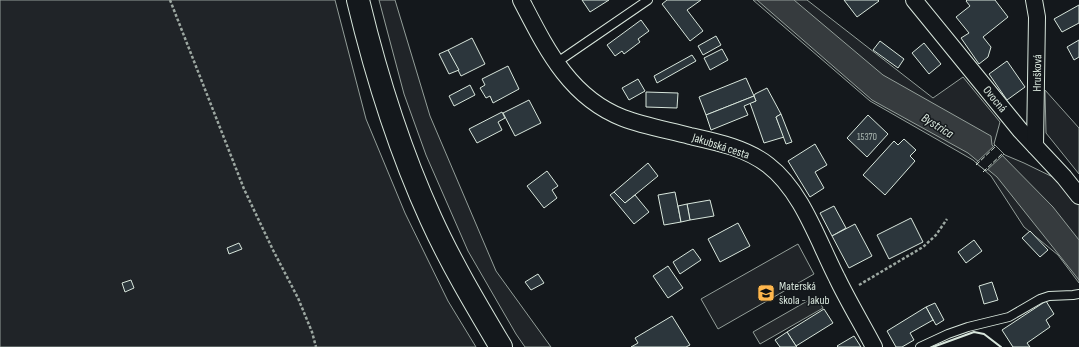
<svg xmlns="http://www.w3.org/2000/svg" width="1079" height="347" viewBox="0 0 1079 347" font-family="'Sofia Sans Condensed',sans-serif">
<style>
.green{fill:#202428;stroke:#939e99}
.parking{fill:#24282b;stroke:#939e99}
.water{fill:#363b3e;stroke:#939e99}
.pier{fill:#14181c;stroke:#939e99}
.building{fill:#2c363c;stroke:#d8e6dc}
.lines{fill:none;stroke-linecap:round;stroke-linejoin:round}
.service-casing{stroke:#d8e6dc;stroke-width:10}
.minor-casing{stroke:#d8e6dc;stroke-width:18}
.primary-casing{stroke:#d8e6dc;stroke-width:24}
.path{stroke:#9da8a2;stroke-width:2.5;stroke-dasharray:3 2;stroke-linecap:butt}
.service{stroke:#14181c;stroke-width:8}
.minor{stroke:#14181c;stroke-width:16}
.primary{stroke:#14181c;stroke-width:22}
.fence{stroke:#d8e6dc;stroke-width:1;stroke-dasharray:5 2;stroke-linecap:butt}
.wall{stroke:#d8e6dc;stroke-width:2}
.labels{text-anchor:middle;stroke-width:3;stroke-linejoin:round;paint-order:stroke}
.number-label{font-size:10px;fill:#adbab4}
.street-label{font-size:12px;fill:#d8e6dc;stroke:#14181c}
.poi-label{font-size:12px;fill:#d8e6dc;stroke:#14181c;text-anchor:start}
.water-label{font-size:13px;font-style:italic;fill:#d8e6dc;stroke:#14181c}
</style>
<rect width="100%" height="100%" fill="#14181c"/>
<g class="green">
<polygon points="0,0 335,0 366,119 405,213 448,301 476,347 0,347"/>
<polygon points="379,0 395,0 430,116 496,271 551,347 525,347 516,334 468,251 426,155 404,94"/>
<polygon points="753,0 807,0 933,98 963,77 1000,122 994,144 1005,155 1024,163 1059,180 1079,205 1079,283 1058,255 1024,227 991,176 973,160 870,101"/>
<polygon points="1045,90 1079,128 1079,174 1046,133"/>
<polygon points="798,244 814,274 718,329 701,299"/>
</g>
<polygon class="parking" points="816,296 823,308 760,344 753,332"/>
<polygon class="water" points="757,0 794,0 883,75 991,136 992,145 1053,207 1079,240 1079,280 997,177 968,153 872,100"/>
<polygon class="pier" points="995,145 1004,154 986,171 976,163"/>
<g class="building">
<polygon points="582,0 609,0 590,12"/>
<polygon points="667,0 701,0 687,10 703,31 690,41 662,4"/>
<polygon points="844,0 878,0 879,1 857,17"/>
<polygon points="967,0 995,0 1008,17 983,37 991,47 988,57 979,64 961,38 969,33 956,17 970,6 966,1"/>
<polygon points="1079,5 1079,23 1062,32 1054,19"/>
<polygon points="641,20 649,31 638,39 640,42 624,54 622,51 615,56 607,45"/>
<polygon points="716,36 721,45 703,55 698,46"/>
<polygon points="472,38 485,64 461,76 448,50"/>
<polygon points="1079,40 1079,57 1074,60 1067,47"/>
<polygon points="880,41 904,59 898,68 873,50"/>
<polygon points="924,43 941,64 929,74 912,53"/>
<polygon points="722,49 728,60 710,70 704,58"/>
<polygon points="448,50 459,70 449,74 439,54"/>
<polygon points="692,55 696,61 657,83 654,76"/>
<polygon points="1007,61 1025,87 1007,100 989,74"/>
<polygon points="508,66 519,89 493,103 490,96 486,98 480,88 485,85 482,79"/>
<polygon points="746,78 754,96 706,115 699,97"/>
<polygon points="638,79 645,91 629,100 622,88"/>
<polygon points="470,85 475,95 454,106 449,96"/>
<polygon points="767,88 781,114 776,117 784,137 764,143 750,103 756,101 754,96 755,94"/>
<polygon points="646,92 678,93 677,108 646,107"/>
<polygon points="754,96 756,101 744,106 748,115 711,130 706,115"/>
<polygon points="529,100 541,123 515,136 503,113"/>
<polygon points="502,112 505,118 498,122 502,130 477,143 469,129"/>
<polygon points="781,114 792,142 786,144 776,117"/>
<polygon points="868,115 888,134 867,157 847,138"/>
<polygon points="904,139 916,150 910,156 915,161 885,195 863,175 894,141 898,145"/>
<polygon points="815,144 827,165 815,172 824,188 810,197 788,161"/>
<polygon points="648,163 658,176 625,203 614,192"/>
<polygon points="547,171 558,186 552,190 557,198 544,208 527,186"/>
<polygon points="614,192 625,203 635,195 649,212 634,224 610,195"/>
<polygon points="675,192 681,222 664,225 658,195"/>
<polygon points="710,200 714,216 690,220 687,204"/>
<polygon points="687,204 690,220 681,222 678,206"/>
<polygon points="834,206 846,228 832,236 820,213"/>
<polygon points="911,218 923,242 889,259 877,235"/>
<polygon points="738,223 750,246 720,262 708,239"/>
<polygon points="855,224 872,256 849,268 832,236"/>
<polygon points="1030,231 1048,250 1040,257 1022,238"/>
<polygon points="974,240 982,251 966,263 958,252"/>
<polygon points="239,243 242,249 229,254 227,248"/>
<polygon points="693,249 701,260 680,274 673,262"/>
<polygon points="668,266 683,288 668,298 653,276"/>
<polygon points="538,274 544,283 531,290 525,282"/>
<polygon points="131,280 134,288 125,292 122,283"/>
<polygon points="992,282 998,300 984,304 979,286"/>
<polygon points="1046,301 1054,314 1046,320 1050,327 1027,343 1030,347 1013,347 1002,330"/>
<polygon points="935,303 944,320 936,325 926,307"/>
<polygon points="926,307 933,320 910,333 914,340 902,347 896,347 887,331"/>
<polygon points="824,309 833,323 796,346 787,332"/>
<polygon points="672,316 690,345 686,347 631,347 638,343 635,338"/>
<polygon points="787,332 796,346 797,347 780,347 775,340"/>
<polygon points="854,336 861,347 838,347 837,346"/>
</g>
<g class="lines">
<defs>
<g id="service">
<polyline points="556,63 648,0"/>
<polyline points="920,347 948,334 968,327 1009,317 1040,299 1049,296 1073,295 1079,294"/>
</g>
<g id="minor">
<path d="M521,0c25,48 48,97 102,118 21,8 44,12 67,18 27,6 56,12 78,29 34,26 50,76 69,113 11,23 25,46 37,69"/>
<polyline points="914,0 1020,130 1064,177 1079,196"/>
<polyline points="1034,0 1037,17 1035,146"/>
</g>
<path id="primary" d="M358,0c18,75 41,149 73,219 20,44 45,86 70,128"/>
</defs>
<use href="#service" class="service-casing"/>
<use href="#minor" class="minor-casing"/>
<use href="#primary" class="primary-casing"/>
<g class="path">
<polyline points="170,0 244,189 273,250 298,298 312,332 316,347"/>
<polyline points="859,285 923,247 936,235 947,219"/>
</g>
<use href="#service" class="service"/>
<use href="#minor" class="minor"/>
<use href="#primary" class="primary"/>
<g class="fence">
<polyline points="976,165 996,146"/>
<polyline points="983,172 1003,153"/>
</g>
<polyline class="wall" points="933,347 974,332 984,334 1001,347"/>
</g>
<defs>
<symbol id="school-square" viewBox="-11 -11 22 22"><rect x="-9" y="-9" width="18" height="18" rx="4" fill="#ffb74d" stroke="#14181c"/><path d="M0-5L7-2L0 1L-7-2ZM-4 1L0 2.5L4 1V4Q0 6-4 4Z" fill="#111"/></symbol>
</defs>
<g fill-rule="evenodd">
<use href="#school-square" x="756" y="283" width="20" height="20"/>
</g>
<g class="labels">
<g class="number-label">
<text x="867" y="140">15370</text>
</g>
<g class="street-label">
<text transform="translate(1037 73) rotate(-89)" y="4">Hrušková</text>
<text transform="translate(995 99) rotate(51)" y="4">Ovocná</text>
<text transform="translate(721 146) rotate(18)" y="4">Jakubská cesta</text>
</g>
<g class="poi-label">
<text x="779" y="290">Materská<tspan x="779" dy="14">škola - Jakub</tspan></text>
</g>
<g class="water-label">
<text transform="translate(938 125) rotate(32)" y="5">Bystrica</text>
</g>
</g>
</svg>
